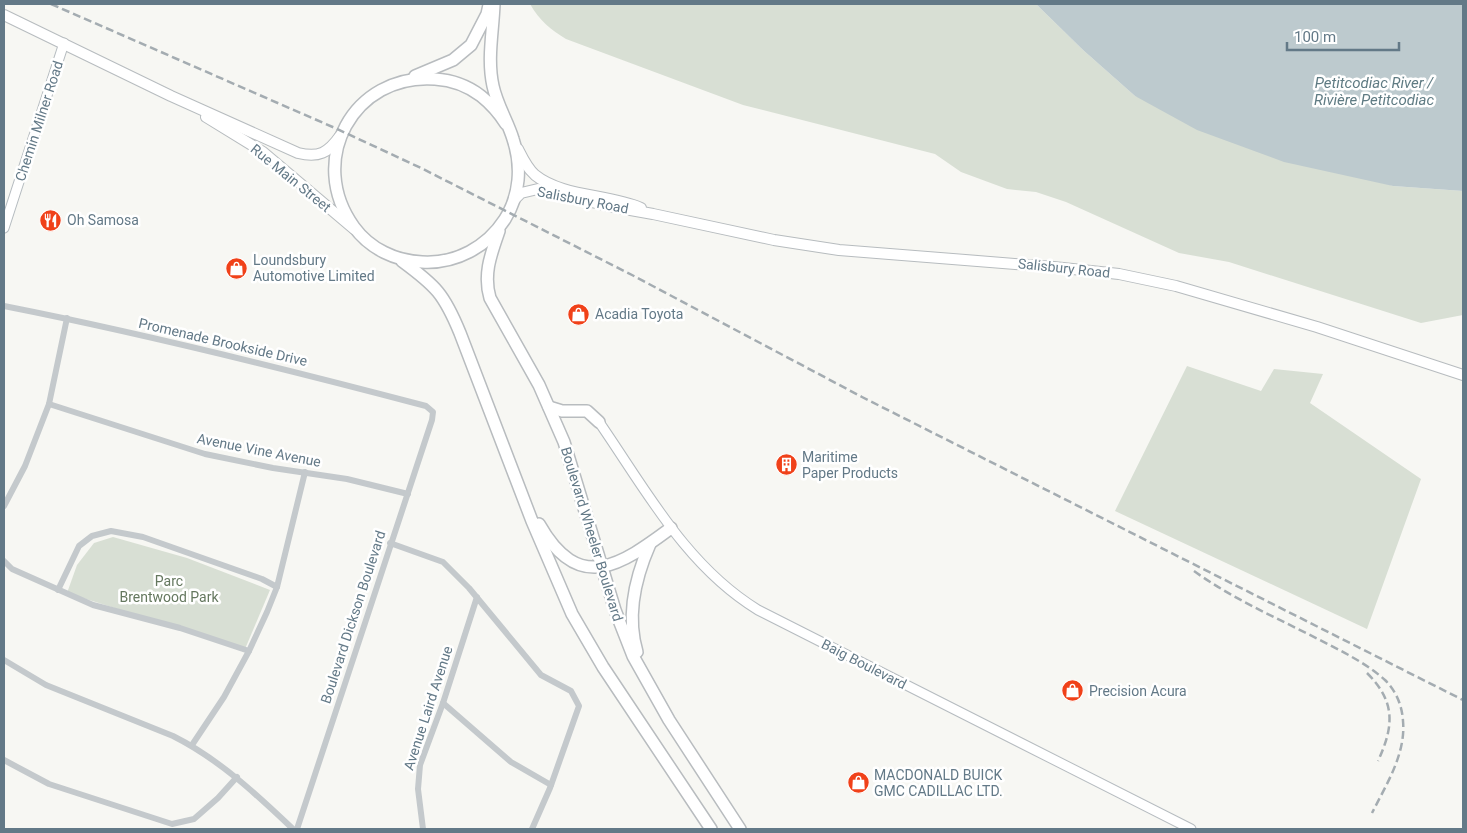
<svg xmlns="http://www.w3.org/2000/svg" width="1467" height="833" viewBox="0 0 1467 833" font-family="Roboto,sans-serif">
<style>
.green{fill:#d8dfd4}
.water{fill:#bdcace}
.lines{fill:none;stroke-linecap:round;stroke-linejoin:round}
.secondary-casing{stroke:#b6bcc0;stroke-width:11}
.primary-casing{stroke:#b7bcbf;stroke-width:12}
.highway-casing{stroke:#b8bcbf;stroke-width:14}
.street{stroke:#c4c9cc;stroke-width:6}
.secondary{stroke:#fff;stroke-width:9}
.primary{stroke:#fff;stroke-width:10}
.highway{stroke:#fff;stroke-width:11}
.rail{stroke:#a4acb1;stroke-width:2.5;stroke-dasharray:8 4;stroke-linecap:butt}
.labels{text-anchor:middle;stroke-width:5;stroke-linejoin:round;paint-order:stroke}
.street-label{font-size:14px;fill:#637987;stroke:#fff}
.poi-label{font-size:14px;fill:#637987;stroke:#fff;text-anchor:start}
.park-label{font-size:14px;fill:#65785f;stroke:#fff}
.water-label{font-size:15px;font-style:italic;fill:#5f7b83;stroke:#fff}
</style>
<rect width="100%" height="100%" fill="#f7f7f3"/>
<g class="green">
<path d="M530,4h506l47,46 52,46 258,90 70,5v124l-42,8 -192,-61 -50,-9 -113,-51 -30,-10 -29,-3 -46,-17 -26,-18 -192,-49 -177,-66c-15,-9 -27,-19 -36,-35z"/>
<polygon points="1187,366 1261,391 1274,369 1323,374 1310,403 1421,479 1367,629 1115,511"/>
<polygon points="113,537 187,558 270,590 245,649 67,593 77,565 94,543"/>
</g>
<polygon class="water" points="1036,4 1463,4 1463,191 1393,186 1284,162 1197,130 1135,96 1083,50"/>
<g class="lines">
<defs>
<g id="secondary">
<polyline points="4,228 64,43"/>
<path d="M599,422c47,68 87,144 159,188l433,219"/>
</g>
<g id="primary">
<path d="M4,15l167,81 127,57c21,5 30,0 42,-17"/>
<polyline points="206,117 263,152 354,229"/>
<path d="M518,149c5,10 9,19 17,26 27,22 74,19 106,33"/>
<polyline points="515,199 521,193 538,189 608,206 653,214 774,240 839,250 1054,267 1119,274 1176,286 1317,327 1463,375"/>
</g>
<g id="highway">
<path d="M494,4c-1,28 -7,55 -1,82 4,19 15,36 20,53 9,27 7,56 -8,80 -18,28 -49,45 -83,43 -26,-1 -52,-13 -68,-35 -48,-66 -1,-154 81,-148 16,1 33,7 46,17 10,8 18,17 25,28"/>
<polyline points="415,76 453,60 471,45 487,14 489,5"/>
<path d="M499,231c-8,23 -16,43 -9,67l49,87 25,57 51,168 18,46 36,64 71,109"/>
<path d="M402,261c34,25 42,33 58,72l72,188 40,93 31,53 108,162"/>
<polyline points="549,407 562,411 587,411 599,422"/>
<path d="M539,524c40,71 82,41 132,4"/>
<path d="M637,652c-11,-37 -2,-74 13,-108"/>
</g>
</defs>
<use href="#secondary" class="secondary-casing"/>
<use href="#primary" class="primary-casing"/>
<use href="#highway" class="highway-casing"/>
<g class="street">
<path d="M4,306c142,28 282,63 422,100l7,6 -1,8 -135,409"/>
<polyline points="49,404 205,454 273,468 347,479 408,494"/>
<polyline points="4,506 25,466 49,404 67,318"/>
<polyline points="390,543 443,562 469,588 541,675 571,691 579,706 550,788 532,829"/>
<polyline points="4,561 12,569 93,605 180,628 249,651"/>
<polyline points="58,590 79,546 92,536 111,531 143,537 262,579 277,587"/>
<path d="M4,660l42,25 127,51c46,23 83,58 120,93"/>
<polyline points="443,703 511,762 551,785"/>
<polyline points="192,745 224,697 249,651 267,612 277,587 305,472"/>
<polyline points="4,760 49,784 172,824 194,819 218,798 237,777"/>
<polyline points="423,829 418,789 420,765 443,703 477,597"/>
</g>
<use href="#secondary" class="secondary"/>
<use href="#primary" class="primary"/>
<use href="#highway" class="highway"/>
<g class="rail">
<polyline points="51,4 335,128 421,168 632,275 862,397 1463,700"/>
<path d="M1194,571c39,28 83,47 126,69 23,12 46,23 65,40 11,11 17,25 18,41 3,33 -17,64 -31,92"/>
<path d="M1367,673c29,29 27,53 11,88"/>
</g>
</g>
<defs>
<symbol id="restaurant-disc" viewBox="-11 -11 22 22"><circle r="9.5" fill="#f04119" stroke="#fff"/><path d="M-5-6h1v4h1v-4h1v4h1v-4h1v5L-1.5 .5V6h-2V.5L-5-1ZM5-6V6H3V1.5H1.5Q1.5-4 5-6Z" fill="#fff"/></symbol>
<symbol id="shop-disc" viewBox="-11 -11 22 22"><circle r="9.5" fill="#f04119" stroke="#fff"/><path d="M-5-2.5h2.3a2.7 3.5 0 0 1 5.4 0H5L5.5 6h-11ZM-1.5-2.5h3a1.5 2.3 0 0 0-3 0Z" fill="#fff"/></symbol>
<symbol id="building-disc" viewBox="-11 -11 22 22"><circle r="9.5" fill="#f04119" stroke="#fff"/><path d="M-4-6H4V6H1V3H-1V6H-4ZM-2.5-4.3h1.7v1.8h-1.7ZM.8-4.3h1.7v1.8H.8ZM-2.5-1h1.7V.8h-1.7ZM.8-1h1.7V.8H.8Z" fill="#fff"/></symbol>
</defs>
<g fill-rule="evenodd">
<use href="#restaurant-disc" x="38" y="208" width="25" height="25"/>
<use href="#shop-disc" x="224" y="256" width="25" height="25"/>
<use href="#shop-disc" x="566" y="302" width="25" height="25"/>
<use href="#building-disc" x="774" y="452" width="25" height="25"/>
<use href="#shop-disc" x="1060" y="678" width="25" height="25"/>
<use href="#shop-disc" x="846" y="770" width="25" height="25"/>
</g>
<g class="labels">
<g class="street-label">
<text transform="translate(39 121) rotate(-72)" y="5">Chemin Milner Road</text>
<text transform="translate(291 178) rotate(39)" y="5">Rue Main Street</text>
<text transform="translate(583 200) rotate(11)" y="5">Salisbury Road</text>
<text transform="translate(1064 268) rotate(6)" y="5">Salisbury Road</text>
<text transform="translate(223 342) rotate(13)" y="5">Promenade Brookside Drive</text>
<text transform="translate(259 450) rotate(11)" y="5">Avenue Vine Avenue</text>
<text transform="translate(592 534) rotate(73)" y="5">Boulevard Wheeler Boulevard</text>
<text transform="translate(353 617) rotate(-72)" y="5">Boulevard Dickson Boulevard</text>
<text transform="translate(864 664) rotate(27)" y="5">Baig Boulevard</text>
<text transform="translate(428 708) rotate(-72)" y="5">Avenue Laird Avenue</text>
</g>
<g class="poi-label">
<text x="67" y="225">Oh Samosa</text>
<text x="253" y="265">Loundsbury<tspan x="253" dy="16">Automotive Limited</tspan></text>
<text x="595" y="319">Acadia Toyota</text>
<text x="802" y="462">Maritime<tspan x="802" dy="16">Paper Products</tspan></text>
<text x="1089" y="696">Precision Acura</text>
<text x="874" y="780">MACDONALD BUICK<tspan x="874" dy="16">GMC CADILLAC LTD.</tspan></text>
</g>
<g class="park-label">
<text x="169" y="586">Parc<tspan x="169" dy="16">Brentwood Park</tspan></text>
</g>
<g class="water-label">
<text x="1374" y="88">Petitcodiac River /<tspan x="1374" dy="17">Rivière Petitcodiac</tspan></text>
</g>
</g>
<rect width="1467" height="833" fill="none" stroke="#637987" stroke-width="10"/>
<path d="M1287 42v8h112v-8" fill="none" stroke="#637987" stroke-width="2.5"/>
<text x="1294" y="42" font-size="15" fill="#637987" stroke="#ffffff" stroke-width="4" paint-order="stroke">100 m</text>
</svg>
